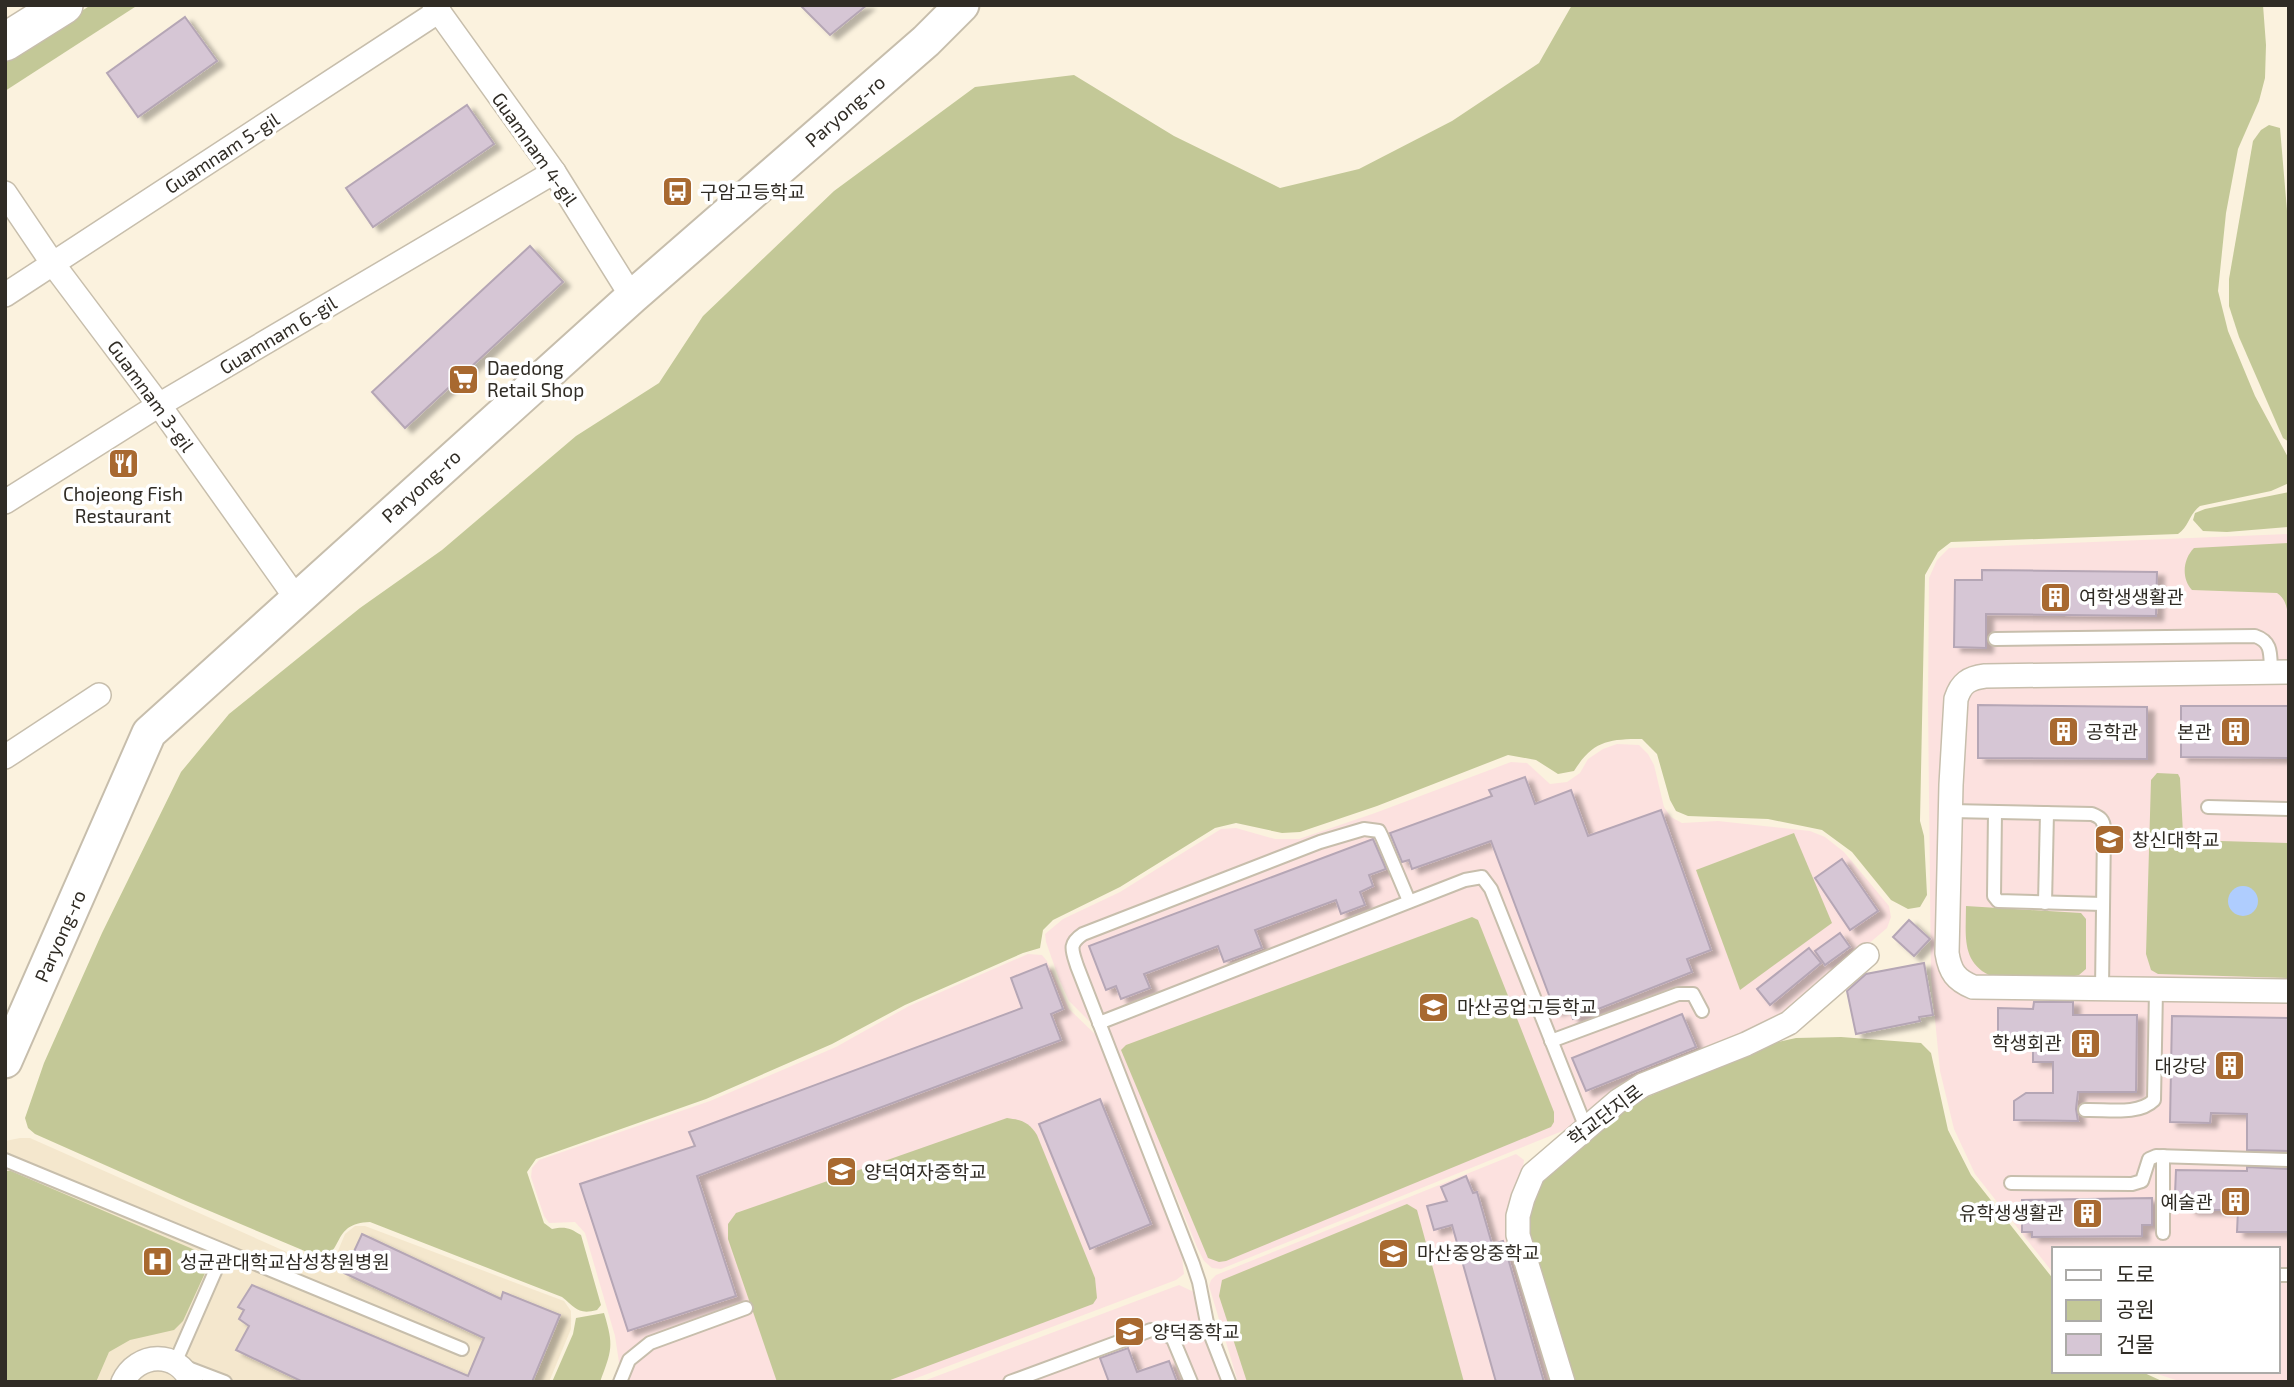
<svg xmlns="http://www.w3.org/2000/svg" width="2294" height="1387" viewBox="0 0 2294 1387" font-family="'Exo 2','Noto Sans KR',sans-serif">
<style>
.built{fill:#f4e7cd}
.education{fill:#fce1df}
.green{fill:#c3c897}
.water{fill:#afcdfe}
.building{fill:#d6c6d5;stroke:#b5a6b5;stroke-width:2;filter:url(#shadow)}
.lines{fill:none;stroke-linecap:round;stroke-linejoin:round}
.lane-casing{stroke:#c7beac;stroke-width:16}
.street-casing{stroke:#c7beac;stroke-width:26}
.secondary-casing{stroke:#c7beac;stroke-width:37}
.primary-casing{stroke:#c7beac;stroke-width:40}
.lane{stroke:#fff;stroke-width:12}
.street{stroke:#fff;stroke-width:23}
.secondary{stroke:#fff;stroke-width:33}
.primary{stroke:#fff;stroke-width:37}
.labels{text-anchor:middle;stroke-width:7;stroke-linejoin:round;paint-order:stroke}
.street-label{font-size:19px;fill:#302c25;stroke:#fff}
.poi-label{font-size:19px;fill:#302c25;stroke:#fff;text-anchor:start}
</style>
<defs>
<filter id="shadow"><feDropShadow dx="7" dy="4.5" stdDeviation="2" flood-color="#0004"/></filter>
</defs>
<rect width="100%" height="100%" fill="#fbf2de"/>
<polygon class="built" points="20,1138 30,1138 316,1265 329,1265 335,1258 345,1234 355,1226 365,1226 564,1301 571,1311 571,1329 549,1382 5,1382 5,1141"/>
<g class="education">
<polygon points="2289,534 2289,1382 2182,1382 2148,1371 2278,1371 2278,1249 2054,1249 2054,1274 1975,1174 1954,1129 1940,1071 1931,978 1928,703 1929,578 1937,560 1949,548"/>
<polygon points="1617,744 1639,745 1648,754 1654,765 1664,807 1671,817 1682,823 1718,821 1810,831 1825,837 1844,852 1889,906 1891,917 1887,928 1796,1006 1726,1044 1621,1083 1594,1110 1565,1130 1221,1269 1212,1268 1204,1261 1197,1247 1117,1053 1112,1044 1069,1001 1059,979 1046,942 1045,934 1063,919 1120,892 1221,829 1236,828 1275,839 1299,839 1375,813 1511,762 1527,763 1550,784 1567,782 1580,773 1588,759 1603,749"/>
<polygon points="1028,954 1042,955 1047,961 1069,1009 1096,1035 1103,1047 1182,1257 1184,1274 1176,1280 906,1382 622,1382 615,1336 585,1233 575,1222 549,1223 544,1216 531,1177 532,1168 539,1160 710,1101 836,1047 909,1006"/>
<polygon points="1516,1154 1524,1160 1523,1168 1512,1194 1511,1225 1556,1382 1238,1382 1209,1286 1211,1280 1216,1275"/>
<polygon points="1179,1285 1194,1292 1204,1338 1222,1382 921,1382"/>
</g>
<g class="green">
<polygon points="91,5 138,5 5,91 5,60"/>
<path d="M1572,5h691l3,40 -1,33 -6,23 -21,48 -12,64 -8,78 10,40 27,65 34,63v24l-18,8 -71,15c-11,8 -11,21 -22,28l-227,8 -13,10 -13,23 -5,246 4,15 3,59 -7,12 -12,2 -17,-9 -39,-48 -30,-22 -54,-11 -80,-3 -12,-5 -6,-11 -13,-46 -15,-15c-34,0 -49,2 -68,32l-16,3 -22,-14 -28,-5 -131,51 -77,26 -18,1 -46,-10 -21,5 -95,59 -67,33 -10,10 -3,18 -17,5 -118,52 -73,39 -126,55 -170,60 -9,13 17,51 8,6c13,-3 18,-1 29,6l20,70 -4,5c-19,5 -21,-2 -35,-13l-192,-75c-40,1 -25,33 -51,35l-133,-56 -151,-67 -7,-6 -3,-10 19,-55 58,-130 79,-161 48,-58 131,-106 82,-58 134,-114 83,-53 44,-67 131,-125 141,-104 99,-12 100,61 106,52 79,-19 93,-48 87,-58z"/>
<polygon points="2269,125 2280,128 2289,234 2289,442 2283,438 2239,337 2229,306 2229,279 2253,141 2261,130"/>
<polygon points="2289,492 2289,527 2227,532 2203,531 2193,520 2195,513 2205,509"/>
<path d="M2289,543v92c-1,-14 1,-34 -12,-42l-85,-3c-11,-12 -9,-31 2,-42z"/>
<polygon points="2157,773 2178,774 2180,778 2183,833 2187,840 2289,843 2289,978 2158,974 2151,970 2146,954 2151,780"/>
<polygon points="1794,833 1832,923 1740,990 1696,870"/>
<path d="M1966,906l115,7 5,6v50l-7,6 -9,2 -81,-2c-28,-14 -23,-41 -23,-69z"/>
<polygon points="1472,917 1478,920 1554,1112 1554,1122 1551,1127 1226,1261 1219,1262 1208,1258 1121,1050 1126,1045"/>
<polygon points="1841,1037 1921,1043 1931,1053 1948,1130 1971,1175 2054,1280 2054,1371 2140,1371 2164,1382 1572,1382 1570,1365 1531,1249 1528,1223 1539,1182 1624,1111 1645,1098 1773,1043 1796,1038"/>
<path d="M1007,1118c15,2 22,4 30,17l58,143 2,20 -4,6 -208,78h-108l-49,-143v-15l8,-11z"/>
<polygon points="5,1171 11,1171 195,1250 205,1256 205,1273 183,1321 174,1330 130,1340 109,1352 96,1382 5,1382"/>
<polygon points="1407,1204 1417,1210 1464,1382 1247,1382 1219,1296 1222,1280"/>
<path d="M604,1313c10,33 8,37 -4,69h-48l21,-48 3,-16z"/>
</g>
<circle class="water" cx="2243" cy="901" r="15"/>
<g class="building">
<polygon points="800,5 867,5 830,35"/>
<polygon points="185,17 217,61 138,117 107,73"/>
<polygon points="467,105 494,144 373,227 346,188"/>
<polygon points="530,246 563,282 405,428 372,392"/>
<polygon points="1982,570 2157,572 2156,616 1986,614 1986,648 1954,647 1955,580 1982,580"/>
<polygon points="1978,705 2147,707 2147,759 1978,758"/>
<polygon points="2181,706 2289,706 2289,758 2181,757"/>
<polygon points="1525,777 1535,804 1571,790 1588,836 1661,810 1711,950 1687,959 1692,972 1573,1019 1568,1006 1555,1011 1491,841 1412,869 1409,860 1402,862 1390,833 1492,796 1489,790"/>
<polygon points="1373,839 1386,869 1369,875 1373,886 1360,892 1365,905 1341,914 1336,900 1255,930 1262,948 1224,962 1218,946 1144,974 1150,988 1121,999 1116,986 1106,990 1089,946"/>
<polygon points="1842,859 1878,911 1850,930 1815,878"/>
<polygon points="1909,920 1930,939 1914,956 1893,937"/>
<polygon points="1840,933 1850,947 1825,965 1815,951"/>
<polygon points="1809,948 1821,963 1770,1005 1757,989"/>
<polygon points="1924,963 1933,1015 1919,1017 1920,1021 1856,1034 1847,991 1866,974"/>
<polygon points="1046,964 1063,1009 1051,1014 1061,1040 697,1176 736,1296 628,1331 580,1184 695,1146 689,1132 1022,1008 1011,978"/>
<polygon points="2034,1002 2073,1002 2073,1015 2137,1015 2136,1092 2078,1092 2076,1109 2078,1121 2014,1120 2014,1101 2026,1093 2053,1093 2053,1062 2033,1062 2033,1043 1998,1043 1998,1008 2033,1009"/>
<polygon points="1682,1014 1696,1047 1586,1091 1572,1058"/>
<polygon points="2172,1016 2289,1018 2289,1151 2247,1150 2247,1114 2211,1113 2210,1123 2170,1122"/>
<polygon points="1100,1099 1151,1224 1090,1249 1039,1124"/>
<polygon points="2247,1167 2289,1169 2289,1232 2237,1232 2238,1210 2191,1210 2175,1194 2176,1170 2247,1171"/>
<polygon points="1466,1176 1473,1193 1477,1192 1492,1244 1503,1241 1544,1382 1496,1382 1452,1225 1434,1230 1427,1206 1447,1201 1441,1187"/>
<polygon points="2152,1198 2152,1225 2142,1225 2142,1236 2032,1237 2032,1232 2022,1232 2022,1200"/>
<polygon points="362,1234 501,1299 503,1292 560,1315 532,1382 303,1382 236,1350 249,1326 239,1319 244,1310 238,1307 252,1285 468,1376 484,1338 344,1273"/>
<polygon points="1128,1348 1137,1372 1169,1361 1177,1382 1109,1382 1100,1358"/>
</g>
<g class="lines">
<defs>
<g id="lane">
<path d="M1995,639l260,-3c18,6 15,19 16,36"/>
<polyline points="2208,807 2289,809"/>
<path d="M1951,811l141,3c8,3 12,6 12,15l-2,160"/>
<polyline points="1995,812 1994,896 1998,901 2103,904"/>
<polyline points="2045,903 2047,813"/>
<polyline points="1099,1023 1465,880 1482,877 1491,889 1586,1128"/>
<polyline points="1551,1041 1678,994 1693,994 1702,1011"/>
<path d="M2085,1110c21,-1 53,6 69,-10l2,-110"/>
<polyline points="2163,1156 2163,1233"/>
<polyline points="5,1160 462,1349"/>
<polyline points="2011,1183 2132,1184 2142,1181 2149,1159 2156,1156 2289,1160"/>
<polyline points="2278,1275 2289,1275"/>
<polyline points="175,1363 224,1251"/>
<polyline points="183,1366 225,1382"/>
<polyline points="620,1382 629,1360 650,1343 746,1308"/>
<polyline points="1010,1382 1151,1330 1162,1331 1173,1339 1191,1382"/>
<path d="M1229,1382l-21,-54 -9,-46 -6,-18 -116,-298c-5,-16 -9,-22 6,-32l237,-92 44,-13 15,2 3,6 27,64"/>
</g>
<g id="street">
<polyline points="434,5 554,172 632,297"/>
<polyline points="5,193 53,264 159,405 296,598"/>
<polyline points="5,295 439,11"/>
<polyline points="5,502 159,405 554,172"/>
<path d="M2289,672l-304,4c-16,2 -24,7 -29,23l-5,86 -4,168c3,19 9,27 26,34l316,4"/>
<polyline points="5,757 99,695"/>
<path d="M123,1382c14,-30 55,-32 68,0"/>
<polyline points="1563,1382 1518,1235 1518,1216 1523,1198 1533,1174 1618,1101 1643,1085 1746,1044 1789,1023 1867,955"/>
</g>
<polyline id="secondary" points="5,1061 149,733 632,297 926,41 962,5"/>
<polyline id="primary" points="5,42 64,5"/>
</defs>
<use href="#lane" class="lane-casing"/>
<use href="#street" class="street-casing"/>
<use href="#secondary" class="secondary-casing"/>
<use href="#primary" class="primary-casing"/>
<use href="#lane" class="lane"/>
<use href="#street" class="street"/>
<use href="#secondary" class="secondary"/>
<use href="#primary" class="primary"/>
</g>
<defs>
<symbol id="bus-square" viewBox="-11 -11 22 22"><rect x="-9" y="-9" width="18" height="18" rx="4" fill="#a86930" stroke="#fff"/><path d="M-5-6H5V4H4V6H2V4H-2V6H-4V4H-5ZM-3.5-4V0h7V-4ZM-3.5 1.2v1.5H-2V1.2ZM2 1.2v1.5H3.5V1.2Z" fill="#fff"/></symbol>
<symbol id="supermarket-square" viewBox="-11 -11 22 22"><rect x="-9" y="-9" width="18" height="18" rx="4" fill="#a86930" stroke="#fff"/><path d="M-6-5.5h2.5l.6 2H6L4.5 2H-2.5L-4.4-4H-6ZM-1.5 3.2a1.3 1.3 0 1 0 .1 0ZM3 3.2a1.3 1.3 0 1 0 .1 0Z" fill="#fff"/></symbol>
<symbol id="restaurant-square" viewBox="-11 -11 22 22"><rect x="-9" y="-9" width="18" height="18" rx="4" fill="#a86930" stroke="#fff"/><path d="M-5-6h1v4h1v-4h1v4h1v-4h1v5L-1.5 .5V6h-2V.5L-5-1ZM5-6V6H3V1.5H1.5Q1.5-4 5-6Z" fill="#fff"/></symbol>
<symbol id="building-square" viewBox="-11 -11 22 22"><rect x="-9" y="-9" width="18" height="18" rx="4" fill="#a86930" stroke="#fff"/><path d="M-4-6H4V6H1V3H-1V6H-4ZM-2.5-4.3h1.7v1.8h-1.7ZM.8-4.3h1.7v1.8H.8ZM-2.5-1h1.7V.8h-1.7ZM.8-1h1.7V.8H.8Z" fill="#fff"/></symbol>
<symbol id="university-square" viewBox="-11 -11 22 22"><rect x="-9" y="-9" width="18" height="18" rx="4" fill="#a86930" stroke="#fff"/><path d="M0-5L7-2L0 1L-7-2ZM-4 1L0 2.5L4 1V4Q0 6-4 4Z" fill="#fff"/></symbol>
<symbol id="school-square" viewBox="-11 -11 22 22"><rect x="-9" y="-9" width="18" height="18" rx="4" fill="#a86930" stroke="#fff"/><path d="M0-5L7-2L0 1L-7-2ZM-4 1L0 2.5L4 1V4Q0 6-4 4Z" fill="#fff"/></symbol>
<symbol id="hospital-square" viewBox="-11 -11 22 22"><rect x="-9" y="-9" width="18" height="18" rx="4" fill="#a86930" stroke="#fff"/><path d="M-5-5h3v3.5h4V-5h3V5h-3V1.5h-4V5h-3Z" fill="#fff"/></symbol>
</defs>
<g fill-rule="evenodd">
<use href="#bus-square" x="660" y="174" width="35" height="35"/>
<use href="#supermarket-square" x="446" y="362" width="35" height="35"/>
<use href="#restaurant-square" x="106" y="446" width="35" height="35"/>
<use href="#building-square" x="2038" y="580" width="35" height="35"/>
<use href="#building-square" x="2046" y="714" width="35" height="35"/>
<use href="#building-square" x="2218" y="714" width="35" height="35"/>
<use href="#university-square" x="2092" y="822" width="35" height="35"/>
<use href="#school-square" x="1416" y="990" width="35" height="35"/>
<use href="#building-square" x="2068" y="1026" width="35" height="35"/>
<use href="#building-square" x="2212" y="1048" width="35" height="35"/>
<use href="#school-square" x="824" y="1154" width="35" height="35"/>
<use href="#building-square" x="2218" y="1184" width="35" height="35"/>
<use href="#building-square" x="2070" y="1196" width="35" height="35"/>
<use href="#school-square" x="1376" y="1236" width="35" height="35"/>
<use href="#hospital-square" x="140" y="1244" width="35" height="35"/>
<use href="#school-square" x="1112" y="1314" width="35" height="35"/>
</g>
<g class="labels">
<g class="street-label">
<text transform="translate(845 111) rotate(-41)" y="7">Paryong-ro</text>
<text transform="translate(535 149) rotate(55)" y="7">Guamnam 4-gil</text>
<text transform="translate(222 153) rotate(-33)" y="7">Guamnam 5-gil</text>
<text transform="translate(278 335) rotate(-31)" y="7">Guamnam 6-gil</text>
<text transform="translate(151 396) rotate(54)" y="7">Guamnam 3-gil</text>
<text transform="translate(421 486) rotate(-42)" y="7">Paryong-ro</text>
<text transform="translate(60 936) rotate(-66)" y="7">Paryong-ro</text>
<text transform="translate(1605 1115) rotate(-37)" y="7">학교단지로</text>
</g>
<g class="poi-label">
<text x="700" y="199">구암고등학교</text>
<text x="487" y="375">Daedong<tspan x="487" dy="22">Retail Shop</tspan></text>
<text x="123" y="501" text-anchor="middle">Chojeong Fish<tspan x="123" dy="22">Restaurant</tspan></text>
<text x="2079" y="604">여학생생활관</text>
<text x="2086" y="739">공학관</text>
<text x="2212" y="739" text-anchor="end">본관</text>
<text x="2132" y="847">창신대학교</text>
<text x="1457" y="1014">마산공업고등학교</text>
<text x="2062" y="1050" text-anchor="end">학생회관</text>
<text x="2207" y="1073" text-anchor="end">대강당</text>
<text x="864" y="1179">양덕여자중학교</text>
<text x="2213" y="1209" text-anchor="end">예술관</text>
<text x="2064" y="1220" text-anchor="end">유학생생활관</text>
<text x="1417" y="1260">마산중앙중학교</text>
<text x="180" y="1269">성균관대학교삼성창원병원</text>
<text x="1152" y="1339">양덕중학교</text>
</g>
</g>
<rect width="2294" height="1387" fill="none" stroke="#302c25" stroke-width="14"/>
<rect x="2052" y="1247" width="228" height="126" fill="#ffffff" stroke="#acaba8" stroke-width="2"/>
<rect x="2066" y="1270" width="35" height="10" fill="#ffffff" stroke="#acaba8" stroke-width="2"/>
<text x="2116" y="1282" font-size="21" fill="#302c25">도로</text>
<rect x="2066" y="1300" width="35" height="21" fill="#c3c897" stroke="#acaba8" stroke-width="2"/>
<text x="2116" y="1317" font-size="21" fill="#302c25">공원</text>
<rect x="2066" y="1334" width="35" height="21" fill="#d6c6d5" stroke="#acaba8" stroke-width="2"/>
<text x="2116" y="1352" font-size="21" fill="#302c25">건물</text>
</svg>
